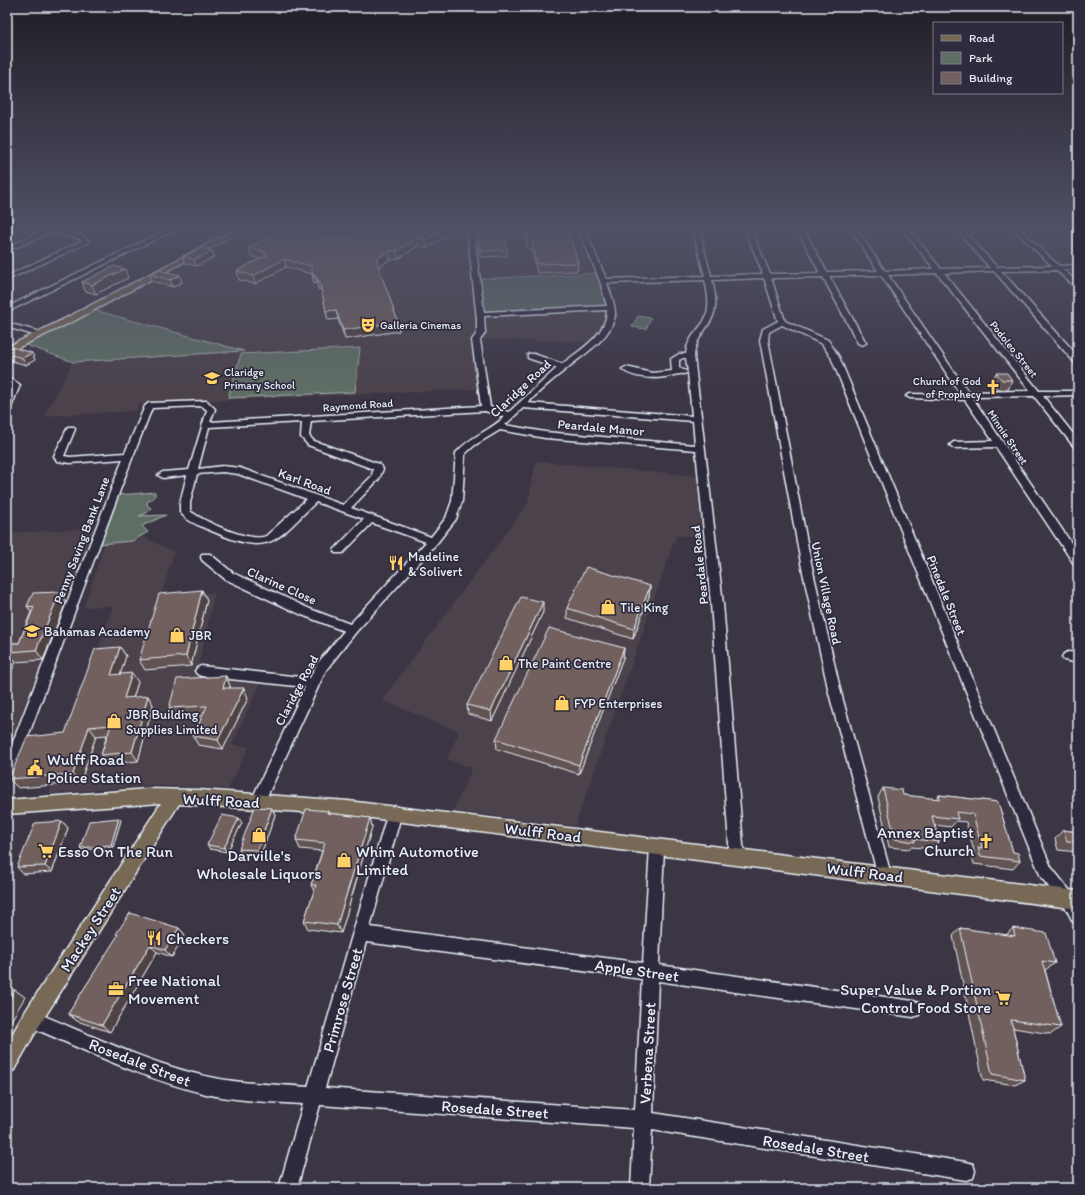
<svg xmlns="http://www.w3.org/2000/svg" width="1085" height="1195" viewBox="0 0 1085 1195" font-family="Itim,sans-serif">
<style>
.built{fill:#4c424c}
.green{fill:#5f6e65;stroke:#a4b0ae}
.lines{fill:none;stroke-linecap:round;stroke-linejoin:round}
.minor-casing{stroke:#e8f1f8;stroke-width:3}
.major-casing{stroke:#e8f1f8;stroke-width:3}
.minor{fill:#2f2a3d;fill-rule:evenodd}
.major{fill:#776954;fill-rule:evenodd}
.wall{fill:#625352;stroke:#e8f1f8}
.shaded-wall{fill:#504342;stroke:#e8f1f8}
.building{fill:#72605f;stroke:#e8f1f8}
.labels{text-anchor:middle;stroke-width:3.5;stroke-linejoin:round;paint-order:stroke}
.far-poi-label{font-size:11px;fill:#e8f1f8;stroke:#2f2a3d;text-anchor:start}
.far-street-label{font-size:11px;fill:#e8f1f8;stroke:#2f2a3d}
.street-label{font-size:13px;fill:#e8f1f8;stroke:#2f2a3d}
.poi-label{font-size:13px;fill:#e8f1f8;stroke:#2f2a3d;text-anchor:start}
.near-poi-label{font-size:16px;fill:#e8f1f8;stroke:#2f2a3d;text-anchor:start}
.near-street-label{font-size:16px;fill:#e8f1f8;stroke:#2f2a3d}
</style>
<rect width="100%" height="100%" fill="#3c3544"/>
<filter id="ink" filterUnits="userSpaceOnUse"><feTurbulence type="fractalNoise" baseFrequency=".025" numOctaves="2"/><feDisplacementMap in="SourceGraphic" scale="8" xChannelSelector="R" yChannelSelector="G"/><feConvolveMatrix kernelMatrix="1 2 1 2 8 2 1 2 1" color-interpolation-filters="sRGB"/></filter>
<g filter="url(#ink)">
<g class="built">
<polygon points="247,227 585,227 606,279 615,309 615,317 609,332 600,342 471,339 478,389 139,404 136,411 44,416 73,362 21,343"/>
<polygon points="536,461 697,476 702,536 676,536 575,826 453,811 472,768 447,759 459,732 382,700 528,503"/>
<polygon points="97,528 7,761 7,533"/>
<polygon points="138,534 174,552 161,597 215,592 198,667 264,675 232,745 249,747 228,789 151,785 49,794 113,606 84,607 105,542"/>
</g>
<g class="green">
<polygon points="600,273 608,307 484,313 476,279"/>
<polygon points="90,309 244,351 73,362 23,344"/>
<polygon points="638,316 651,318 646,329 632,327"/>
<polygon points="360,348 355,392 228,398 241,354"/>
<polygon points="155,492 155,497 148,501 147,505 151,508 147,513 139,516 166,515 142,526 148,532 132,541 100,544 118,495"/>
</g>
<g class="lines">
<defs>
<g id="minor">
<polygon points="36,227 46,227 85,237 89,242 7,280 7,276 82,241 81,239 52,232 7,251 7,247 45,230"/>
<polygon points="173,227 181,227 7,312 7,307"/>
<path d="M467,227h6l11,85 123,-6 -7,-25 -22,-54h6l22,52 99,-3 -13,-49h6l13,49 52,-2 -19,-47h6l20,47 50,-1 -24,-46h6l25,45 51,-1 -29,-44h6l30,44 49,-2 -33,-42h6l34,42 49,-1 -36,-41h6l37,40 55,-1 -41,-39h7l41,39 19,-1v4h-15l15,14v6l-22,-19 -55,1 77,85v7h-3l-81,-92 -50,2 95,118h39v4l-35,1 35,44v9l-3,-1 -41,-52 -62,1 106,156v12l-4,-1 -78,-117 -42,1 -4,-3 4,-3 39,-1 -28,-41 -55,-2 -4,-2 4,-2 51,1 -80,-120 -52,1 37,67 -4,2 -4,-2 -35,-66 -52,1 14,43 43,19 11,17 212,510 27,34v24l-5,-3 -6,-12 -26,-33 -210,-520 -9,-13 -40,-19 -13,7 -1,8 43,223 30,130 50,182 -2,5 -5,2 -5,-2 -50,-187 -28,-130 -41,-223 3,-11 15,-8 -14,-43 -52,2c3,13 6,28 -1,40 -7,13 -16,20 -17,36l29,248 21,253 -2,5 -5,2 -5,-2 -2,-5 -19,-253 -15,-154 -151,-12 -45,-8 -25,15 -10,9 -3,47 -6,18 -19,24 -81,89 -30,38 -63,135 -5,2 -5,-2 -2,-4 54,-114 -104,-11 -4,-2 -2,-3 2,-3 4,-2 109,12 7,-14 27,-33 -42,-16 -77,-36 -23,-19 -1,-3 1,-3h8l23,19 77,36 40,15 76,-82 -54,-19 -29,30h-8l-1,-2 1,-2 29,-30 -48,-17c-41,39 -44,55 -102,30 -11,-5 -27,-10 -34,-20v-9l7,-28 -24,3 -5,-3 5,-3 26,-2 18,-60 -5,-4 -50,2 -26,66 -112,300 -2,4 -5,2v-23l116,-298 -53,4 -13,-2 -3,-5 14,-29h6l1,2 -11,27 6,1 55,-4 20,-47 4,-3 58,-2 8,8 -5,13 271,-16 -9,-66 5,-7v-14zM937,273l93,118 -62,1 -80,-117zM705,280c3,13 6,28 -1,41 -7,11 -17,18 -18,33h-7l-8,5 1,12 -20,2 -26,-6 -4,2c10,9 31,10 43,8 7,-1 13,-4 19,-3l4,-2 4,44 -164,-13c11,-12 24,-23 37,-33 17,-15 45,-30 50,-54 1,-11 -5,-23 -8,-33zM607,310c0,25 -28,41 -45,54l-28,-10h-6v4l29,10 -48,44 -19,-5 -10,-67 5,-7 -1,-17zM683,358h3l2,14 -9,-4v-8zM523,408l170,13 2,24 -150,-13 -40,-7zM485,411l19,6c-14,14 -35,20 -48,36l-4,48 -6,17 -15,19 -80,-29 28,-29 4,-10 -4,-5 -65,-23 -5,-5 2,-15zM302,422l-1,15 7,8 65,24 -1,7 -29,29 -103,-37 -17,-2 -25,3 11,-42zM223,472l15,2 69,25 -41,37c-16,7 -63,-15 -76,-25v-8l7,-29z"/>
<polygon points="1068,227 1075,227 1078,230 1078,235"/>
<polygon points="7,323 37,331 38,333 34,335 7,327"/>
<polygon points="7,376 20,385 11,407 7,410 7,397 12,386 7,382"/>
<polygon points="1068,652 1078,653 1078,663 1064,660 1062,657 1064,654"/>
<path d="M395,806l5,2 2,4 -32,115 273,36 7,-116 2,-5 5,-2 5,2 2,5 -5,118 254,36 6,2 2,6 -2,6 -6,2 -255,-36 -5,132 313,49 7,2 2,7 -2,7 -7,2 -314,-50 -3,58h-18l3,-60 -314,-23 -23,83h-18l24,-84c-32,-2 -65,-3 -97,-10 -63,-15 -121,-44 -180,-69l-2,-6 2,-6 6,-2c57,23 113,51 173,65 34,8 69,8 103,11l80,-275 2,-4zM366,942l276,37 -7,131 -310,-22z"/>
</g>
<g id="major">
<polygon points="240,227 249,227 76,320 7,353 7,347 70,316"/>
<polygon points="148,789 199,790 348,801 1078,891 1078,909 348,815 179,804 39,1026 14,1070 7,1073 7,1043 25,1012 161,803 7,814 7,800"/>
</g>
</defs>
<use href="#minor" class="minor-casing"/>
<use href="#major" class="major-casing"/>
<use href="#minor" class="minor"/>
<use href="#major" class="major"/>
</g>
<g class="wall">
<polygon points="477,227 507,250 507,256 480,257"/>
<polygon points="523,227 567,227 578,263 577,271 537,273 532,249 528,249"/>
<polygon points="457,229 427,248 418,246 398,259 390,260 378,267 398,322 399,331 345,339 338,319 328,320 321,289 318,289 317,283 314,284 312,274 286,267 255,284 239,280 237,271 260,259 251,256 249,248 250,247 327,239 344,241"/>
<polygon points="212,251 214,257 196,266 185,263 183,257"/>
<polygon points="150,274 182,282 173,287 152,281"/>
<polygon points="128,278 96,294 85,291 82,282"/>
<polygon points="7,346 32,353 35,360 26,365 12,361 7,363"/>
<polygon points="996,373 1012,380 1008,390 997,390 992,382"/>
<polygon points="650,586 649,596 633,639 567,618 567,608"/>
<polygon points="202,590 207,600 191,666 145,670 139,660"/>
<polygon points="66,602 43,660 16,662 7,680 7,643 19,643 31,612 27,606"/>
<polygon points="543,612 492,721 468,714 467,705"/>
<polygon points="120,647 126,656 120,674 138,682 133,698 148,696 153,705 138,761 108,764 101,755 107,735 96,736 80,783 18,788 9,779 65,733"/>
<polygon points="624,648 623,658 579,774 497,749 496,739"/>
<polygon points="226,676 230,686 230,688 248,698 223,749 198,745 193,736 202,716 175,718 169,708"/>
<polygon points="883,788 903,795 936,799 939,795 998,802 1013,852 1020,861 1013,869 974,864 971,855 974,851 966,822 956,821 951,827 935,825 939,842 933,849 911,847 909,849 889,847 878,797"/>
<polygon points="328,811 328,813 370,818 372,827 341,933 308,929 304,921 314,891 311,885 322,851 300,849 296,840"/>
<polygon points="275,815 260,857 242,855 239,849"/>
<polygon points="119,818 121,820 113,847 82,850 80,848"/>
<polygon points="62,821 68,828 52,872 23,874 17,867"/>
<polygon points="242,823 227,852 210,849 207,845"/>
<polygon points="1063,830 1078,832 1078,852 1058,850 1055,839"/>
<polygon points="179,928 185,935 172,957 157,952 110,1032 77,1021 68,1014 118,936 116,934"/>
<polygon points="960,928 1006,935 1013,928 1055,963 1045,970 1061,1027 1051,1034 1013,1028 1025,1080 1015,1085 983,1080 953,936"/>
</g>
<g class="shaded-wall">
<polygon points="446,227 457,227 457,229 427,248 426,240"/>
<polygon points="417,238 418,246 398,259 397,251"/>
<polygon points="212,251 214,257 196,266 194,260"/>
<polygon points="389,251 390,260 377,268 376,259"/>
<polygon points="284,259 286,267 255,284 253,276"/>
<polygon points="125,269 128,278 96,294 92,285"/>
<polygon points="180,275 182,282 173,287 170,280"/>
<polygon points="313,275 315,275 317,283 314,284"/>
<polygon points="317,280 319,280 321,289 318,289"/>
<polygon points="336,310 338,319 328,320 326,311"/>
<polygon points="398,322 399,331 345,339 343,330"/>
<polygon points="32,353 35,360 26,365 22,358"/>
<polygon points="7,354 8,354 12,361 7,363"/>
<polygon points="650,586 649,596 633,639 634,629"/>
<polygon points="202,590 207,600 191,666 186,656"/>
<polygon points="60,592 66,602 43,660 36,650"/>
<polygon points="543,602 543,612 492,721 491,711"/>
<polygon points="120,647 126,656 117,685 111,675"/>
<polygon points="624,648 623,658 579,774 579,765"/>
<polygon points="9,652 16,662 7,680 7,655"/>
<polygon points="132,673 138,682 130,708 124,698"/>
<polygon points="226,676 230,686 227,698 223,688"/>
<polygon points="244,688 248,698 223,749 218,740"/>
<polygon points="7,692 9,694 7,699"/>
<polygon points="148,696 153,705 138,761 132,752"/>
<polygon points="89,727 96,736 80,783 73,774"/>
<polygon points="272,808 275,815 260,857 257,850"/>
<polygon points="119,818 121,820 113,847 111,845"/>
<polygon points="239,818 242,823 227,852 224,848"/>
<polygon points="370,818 372,827 341,933 337,925"/>
<polygon points="62,821 68,828 52,872 45,866"/>
<polygon points="7,834 10,837 7,844"/>
<polygon points="179,928 185,935 172,957 165,950"/>
<polygon points="150,945 157,952 110,1032 102,1025"/>
<polygon points="15,990 25,997 7,1028 7,1003"/>
</g>
<g class="building">
<polygon points="368,227 446,227 426,240 417,238 397,251 389,251 376,259 398,322 343,330 336,310 326,311 319,280 317,280 315,275 313,275 311,266 284,259 253,276 237,271 268,255 264,254 266,252 249,248 251,247 250,247 281,230 285,229 327,239 343,238 344,241"/>
<polygon points="477,227 503,227 507,250 480,251"/>
<polygon points="525,227 567,227 578,263 537,264 532,241 528,241"/>
<polygon points="201,248 212,251 194,260 183,257"/>
<polygon points="114,266 125,269 92,285 82,282"/>
<polygon points="158,270 180,275 170,280 150,274"/>
<polygon points="7,346 8,346 32,353 22,358 8,354 7,354"/>
<polygon points="996,373 1007,373 1012,380 1002,380"/>
<polygon points="586,567 650,586 634,629 567,608"/>
<polygon points="202,590 186,656 139,660 159,594"/>
<polygon points="60,592 36,650 9,652 7,655 7,643 19,643 34,607 27,606 33,593"/>
<polygon points="521,597 543,602 491,711 467,705"/>
<polygon points="549,628 624,648 579,765 496,739"/>
<polygon points="120,647 111,675 132,673 124,698 148,696 132,752 101,755 111,725 89,727 73,774 9,779 27,737 65,733 95,649"/>
<polygon points="226,676 223,688 244,688 218,740 193,736 207,706 169,708 177,679"/>
<polygon points="883,788 902,790 903,795 940,799 939,795 998,802 1013,852 1018,853 1020,861 980,856 978,847 982,848 973,814 956,812 958,819 932,816 939,842 914,839 915,842 895,839"/>
<polygon points="255,807 272,808 257,850 239,849"/>
<polygon points="306,809 328,811 327,813 370,818 337,925 304,921 316,885 311,885 325,843 296,840"/>
<polygon points="222,815 239,818 224,848 207,845"/>
<polygon points="119,818 111,845 80,848 89,821"/>
<polygon points="62,821 45,866 17,867 35,823"/>
<polygon points="1063,830 1078,832 1078,842 1067,841"/>
<polygon points="130,913 179,928 165,950 150,945 102,1025 68,1014 118,935 116,934"/>
<polygon points="960,928 1015,936 1013,928 1046,933 1055,963 1042,961 1061,1027 1011,1020 1025,1080 992,1074"/>
<polygon points="7,989 15,990 7,1003"/>
</g>
</g>
<linearGradient id="sky" x2="0" y2="1"><stop stop-color="#211d25"/><stop offset="0.58" stop-color="#505167"/><stop offset="1" stop-color="#505167" stop-opacity="0"/></linearGradient>
<rect width="1085" height="394" fill="url(#sky)"/>
<defs>
<symbol id="theatre-bare" viewBox="-9 -9 18 18"><path d="M-5-5.5Q0-4 5-5.5V0Q5 5 0 6Q-5 5-5 0ZM-3.3-2.5H-1v1.5H-3.3ZM1-2.5H3.3v1.5H1ZM-2.8 1Q0 5.5 2.8 1Z" fill="#ffd166" stroke="#2f2a3d" stroke-width="2.5" paint-order="stroke"/></symbol>
<symbol id="school-bare" viewBox="-9 -9 18 18"><path d="M0-5L7-2L0 1L-7-2ZM-4 1L0 2.5L4 1V4Q0 6-4 4Z" fill="#ffd166" stroke="#2f2a3d" stroke-width="2.5" paint-order="stroke"/></symbol>
<symbol id="church-bare" viewBox="-9 -9 18 18"><path d="M-1.2-6h2.4v3.5h3.3v2.4h-3.3V6h-2.4V-.1h-3.3v-2.4h3.3Z" fill="#ffd166" stroke="#2f2a3d" stroke-width="2.5" paint-order="stroke"/></symbol>
<symbol id="restaurant-bare" viewBox="-9 -9 18 18"><path d="M-5-6h1v4h1v-4h1v4h1v-4h1v5L-1.5 .5V6h-2V.5L-5-1ZM5-6V6H3V1.5H1.5Q1.5-4 5-6Z" fill="#ffd166" stroke="#2f2a3d" stroke-width="2.5" paint-order="stroke"/></symbol>
<symbol id="shop-bare" viewBox="-9 -9 18 18"><path d="M-5-2.5h2.3a2.7 3.5 0 0 1 5.4 0H5L5.5 6h-11ZM-1.5-2.5h3a1.5 2.3 0 0 0-3 0Z" fill="#ffd166" stroke="#2f2a3d" stroke-width="2.5" paint-order="stroke"/></symbol>
<symbol id="civic-bare" viewBox="-9 -9 18 18"><path d="M-.6-6.5H3V-4.5H.6V-3L4-1V1h2V6H-6V1h2V-1L-.6-3ZM-1.2 2.5V6h2.4V2.5Z" fill="#ffd166" stroke="#2f2a3d" stroke-width="2.5" paint-order="stroke"/></symbol>
<symbol id="supermarket-bare" viewBox="-9 -9 18 18"><path d="M-6-5.5h2.5l.6 2H6L4.5 2H-2.5L-4.4-4H-6ZM-1.5 3.2a1.3 1.3 0 1 0 .1 0ZM3 3.2a1.3 1.3 0 1 0 .1 0Z" fill="#ffd166" stroke="#2f2a3d" stroke-width="2.5" paint-order="stroke"/></symbol>
<symbol id="office-bare" viewBox="-9 -9 18 18"><path d="M-6-3h4V-5.5h4V-3h4V5H-6ZM-1-4.5V-3h2v-1.5ZM-6 0V1H6V0Z" fill="#ffd166" stroke="#2f2a3d" stroke-width="2.5" paint-order="stroke"/></symbol>
</defs>
<g fill-rule="evenodd">
<use href="#theatre-bare" x="357" y="314" width="22" height="22"/>
<use href="#school-bare" x="201" y="367" width="22" height="22"/>
<use href="#church-bare" x="982" y="376" width="22" height="22"/>
<use href="#restaurant-bare" x="385" y="552" width="22" height="22"/>
<use href="#shop-bare" x="597" y="596" width="22" height="22"/>
<use href="#school-bare" x="21" y="620" width="22" height="22"/>
<use href="#shop-bare" x="166" y="624" width="22" height="22"/>
<use href="#shop-bare" x="495" y="652" width="22" height="22"/>
<use href="#shop-bare" x="551" y="692" width="22" height="22"/>
<use href="#shop-bare" x="103" y="710" width="22" height="22"/>
<use href="#civic-bare" x="24" y="757" width="22" height="22"/>
<use href="#shop-bare" x="248" y="824" width="22" height="22"/>
<use href="#church-bare" x="975" y="830" width="22" height="22"/>
<use href="#supermarket-bare" x="35" y="840" width="22" height="22"/>
<use href="#shop-bare" x="333" y="849" width="22" height="22"/>
<use href="#restaurant-bare" x="143" y="927" width="22" height="22"/>
<use href="#office-bare" x="105" y="978" width="22" height="22"/>
<use href="#supermarket-bare" x="992" y="987" width="22" height="22"/>
</g>
<g class="labels">
<g class="far-poi-label">
<text x="380" y="329">Galleria Cinemas</text>
<text x="224" y="376">Claridge<tspan x="224" dy="13">Primary School</tspan></text>
<text x="981" y="385" text-anchor="end">Church of God<tspan x="981" dy="13">of Prophecy</tspan></text>
</g>
<g class="far-street-label">
<text transform="translate(1014 349) rotate(51)" y="4">Podoleo Street</text>
<text transform="translate(358 405) rotate(-4)" y="4">Raymond Road</text>
<text transform="translate(1008 437) rotate(56)" y="4">Minnie Street</text>
</g>
<g class="street-label">
<text transform="translate(520 388) rotate(-43)" y="5">Claridge Road</text>
<text transform="translate(601 427) rotate(5)" y="5">Peardale Manor</text>
<text transform="translate(305 481) rotate(20)" y="5">Karl Road</text>
<text transform="translate(81 540) rotate(-69)" y="5">Penny Saving Bank Lane</text>
<text transform="translate(699 565) rotate(-96)" y="5">Peardale Road</text>
<text transform="translate(282 585) rotate(24)" y="5">Clarine Close</text>
<text transform="translate(827 593) rotate(78)" y="5">Union Village Road</text>
<text transform="translate(947 595) rotate(68)" y="5">Pinedale Street</text>
<text transform="translate(296 690) rotate(-62)" y="5">Claridge Road</text>
</g>
<g class="poi-label">
<text x="408" y="561">Madeline<tspan x="408" dy="15">&amp; Solivert</tspan></text>
<text x="620" y="612">Tile King</text>
<text x="44" y="636">Bahamas Academy</text>
<text x="189" y="640">JBR</text>
<text x="518" y="668">The Paint Centre</text>
<text x="574" y="708">FYP Enterprises</text>
<text x="126" y="719">JBR Building<tspan x="126" dy="15">Supplies Limited</tspan></text>
</g>
<g class="near-poi-label">
<text x="47" y="765">Wulff Road<tspan x="47" dy="18">Police Station</tspan></text>
<text x="974" y="838" text-anchor="end">Annex Baptist<tspan x="974" dy="18">Church</tspan></text>
<text x="58" y="857">Esso On The Run</text>
<text x="356" y="857">Whim Automotive<tspan x="356" dy="18">Limited</tspan></text>
<text x="259" y="861" text-anchor="middle">Darville's<tspan x="259" dy="18">Wholesale Liquors</tspan></text>
<text x="166" y="944">Checkers</text>
<text x="128" y="986">Free National<tspan x="128" dy="18">Movement</tspan></text>
<text x="991" y="995" text-anchor="end">Super Value &amp; Portion<tspan x="991" dy="18">Control Food Store</tspan></text>
</g>
<g class="near-street-label">
<text transform="translate(221 800) rotate(3)" y="6">Wulff Road</text>
<text transform="translate(543 832) rotate(7)" y="6">Wulff Road</text>
<text transform="translate(865 872) rotate(7)" y="6">Wulff Road</text>
<text transform="translate(90 929) rotate(-57)" y="6">Mackey Street</text>
<text transform="translate(637 970) rotate(8)" y="6">Apple Street</text>
<text transform="translate(342 1000) rotate(-74)" y="6">Primrose Street</text>
<text transform="translate(647 1053) rotate(-87)" y="6">Verbena Street</text>
<text transform="translate(140 1062) rotate(21)" y="6">Rosedale Street</text>
<text transform="translate(495 1109) rotate(4)" y="6">Rosedale Street</text>
<text transform="translate(816 1148) rotate(9)" y="6">Rosedale Street</text>
</g>
</g>
<rect width="1085" height="1195" fill="none" stroke="#2f2a3d" stroke-width="24"/>
<rect x="12" y="12" width="1061" height="1171" fill="none" stroke="#e8f1f8" stroke-width="1.5" filter="url(#ink)"/>
<rect x="933" y="22" width="130" height="72" fill="#2f2a3d" stroke="#797a88"/>
<rect x="941" y="35" width="20" height="6" fill="#776954" stroke="#797a88"/>
<text x="969" y="42" font-size="12" fill="#e8f1f8">Road</text>
<rect x="941" y="52" width="20" height="12" fill="#5f6e65" stroke="#797a88"/>
<text x="969" y="62" font-size="12" fill="#e8f1f8">Park</text>
<rect x="941" y="72" width="20" height="12" fill="#72605f" stroke="#797a88"/>
<text x="969" y="82" font-size="12" fill="#e8f1f8">Building</text>
</svg>
